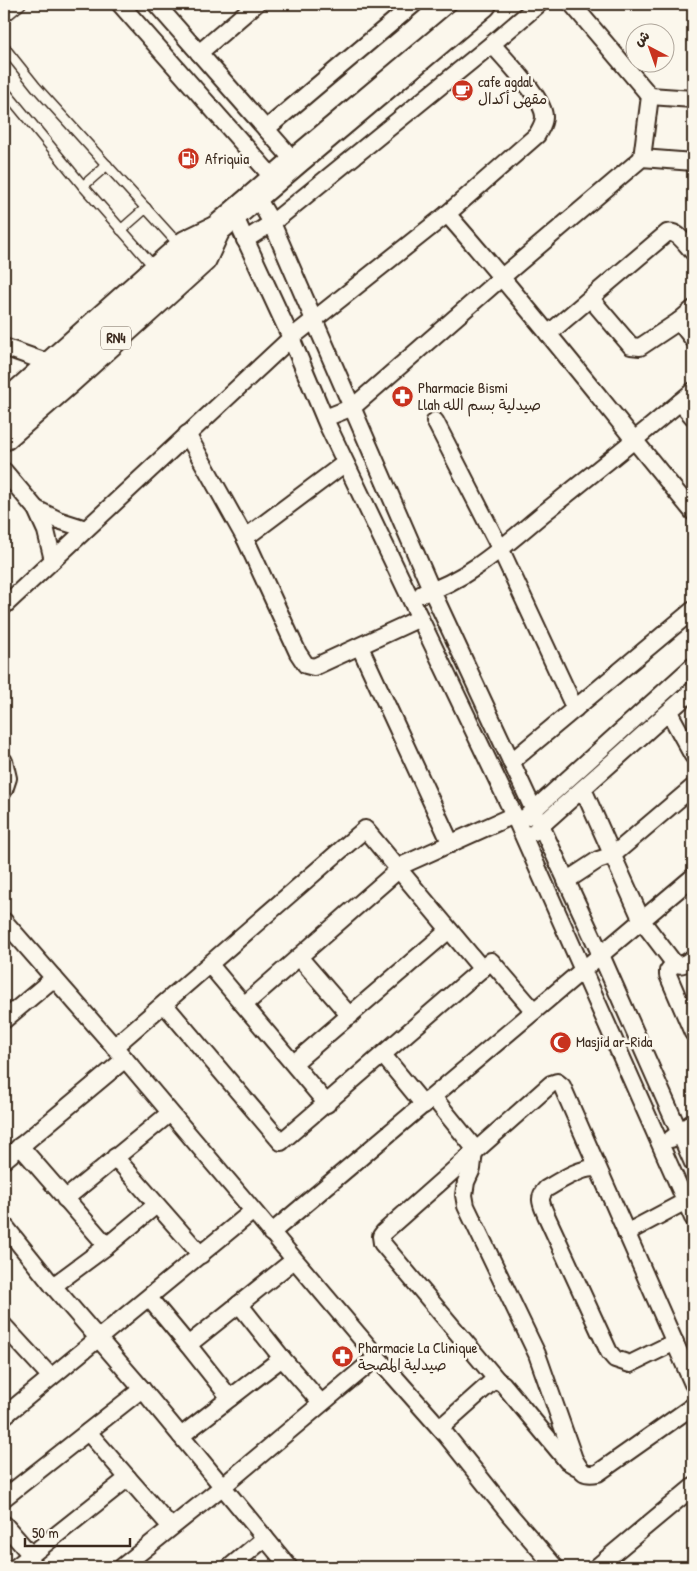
<svg xmlns="http://www.w3.org/2000/svg" width="697" height="1571" viewBox="0 0 697 1571" font-family="'Patrick Hand','Playpen Sans Arabic',sans-serif">
<style>
.lines{fill:none;stroke-linecap:round;stroke-linejoin:round}
.service-casing{stroke:#3b2a1e;stroke-width:12}
.minor-casing{stroke:#3b2a1e;stroke-width:20}
.primary-casing{stroke:#3b2a1e;stroke-width:30}
.service{stroke:#fbf7ec;stroke-width:9}
.minor{stroke:#fbf7ec;stroke-width:16}
.primary{stroke:#fbf7ec;stroke-width:26}
.labels{text-anchor:middle;stroke-width:5;stroke-linejoin:round;paint-order:stroke}
.shield{fill:#fbf7ec;stroke:#75685c;stroke-width:1}
.shield-label{font-size:14px;font-weight:bold;fill:#3b2a1e}
.poi-label{font-size:15px;fill:#3b2a1e;stroke:#fbf7ec;text-anchor:start}
</style>
<rect width="100%" height="100%" fill="#fbf7ec"/>
<filter id="ink" filterUnits="userSpaceOnUse"><feTurbulence type="fractalNoise" baseFrequency=".02" numOctaves="2"/><feDisplacementMap in="SourceGraphic" scale="10" xChannelSelector="R" yChannelSelector="G"/><feConvolveMatrix kernelMatrix="1 2 1 2 8 2 1 2 1" color-interpolation-filters="sRGB"/></filter>
<g filter="url(#ink)">
<g class="lines">
<defs>
<g id="service">
<polyline points="4,18 21,4"/>
<polyline points="4,47 36,87 181,247"/>
<polyline points="4,90 83,186 155,268"/>
<polyline points="83,186 107,165"/>
<polyline points="121,230 146,208"/>
</g>
<g id="minor">
<polyline points="120,4 274,179"/>
<polyline points="156,4 295,162"/>
<polyline points="572,4 650,96 642,158"/>
<polyline points="199,53 256,4"/>
<polyline points="650,96 693,99"/>
<polyline points="266,129 414,4"/>
<polyline points="256,196 272,223 432,591 601,955 693,1163"/>
<path d="M447,214l90,-79c3,-6 7,-11 7,-18 0,-19 -39,-57 -52,-73"/>
<polyline points="234,215 291,338 328,426 514,815 693,1218"/>
<polyline points="245,240 272,223 492,44 539,4"/>
<polyline points="591,299 631,346 640,347 679,321"/>
<polyline points="693,309 679,321 693,339"/>
<path d="M548,334l119,-101c11,-3 19,12 26,19"/>
<polyline points="4,347 52,364 56,369"/>
<polyline points="680,402 693,417"/>
<polyline points="325,418 353,407 502,277 642,158 693,162"/>
<polyline points="435,421 500,548 575,709"/>
<polyline points="187,434 245,538 298,653 306,665 314,667 420,618"/>
<polyline points="4,471 36,509 46,531 53,560"/>
<polyline points="36,509 58,520 86,529"/>
<polyline points="245,538 345,463"/>
<path d="M422,594c48,-15 85,-51 123,-82 50,-40 100,-80 148,-121"/>
<path d="M4,606l287,-268 156,-124c85,96 164,199 246,298"/>
<polyline points="360,647 451,844"/>
<polyline points="669,712 693,756"/>
<polyline points="4,761 8,778 4,790"/>
<polyline points="511,762 693,610"/>
<path d="M583,789l59,132 32,42c7,4 13,0 19,-5"/>
<polyline points="526,817 693,666"/>
<polyline points="534,832 693,690"/>
<polyline points="566,881 598,860 613,855 693,787"/>
<polyline points="4,921 125,1059 377,1357 446,1435 510,1515 555,1567"/>
<polyline points="299,957 350,1016"/>
<polyline points="674,963 668,971 668,975 693,1033"/>
<polyline points="210,965 327,1104"/>
<polyline points="164,1004 281,1142 491,961 534,1011"/>
<polyline points="244,1005 405,864 514,815"/>
<polyline points="4,1020 54,978"/>
<polyline points="114,1047 365,829 482,969"/>
<polyline points="383,1055 424,1105"/>
<polyline points="294,1063 449,930"/>
<path d="M433,1097l39,48 2,6 -2,18 -6,13 -2,13 2,11 71,148 37,105c8,13 9,17 24,14l95,-67"/>
<polyline points="671,1139 693,1122"/>
<polyline points="20,1146 107,1246"/>
<polyline points="115,1157 201,1255"/>
<polyline points="4,1160 125,1059"/>
<path d="M597,1169c-13,-4 -39,13 -51,20 -9,9 -4,16 0,26l63,137 6,7 15,5 45,-22"/>
<polyline points="65,1199 170,1113"/>
<polyline points="4,1225 53,1286 142,1389 289,1567"/>
<polyline points="271,1233 693,877"/>
<polyline points="626,1233 686,1201"/>
<polyline points="53,1286 107,1246 156,1205"/>
<polyline points="149,1298 188,1345 294,1260"/>
<polyline points="239,1304 282,1358"/>
<polyline points="4,1326 51,1377"/>
<polyline points="188,1345 230,1398"/>
<polyline points="497,1380 382,1243 381,1236 384,1232 551,1084 557,1082 562,1086 693,1384"/>
<polyline points="4,1416 253,1211"/>
<polyline points="440,1428 495,1379 503,1384 567,1461 577,1467"/>
<polyline points="88,1432 128,1478"/>
<polyline points="181,1436 282,1358 321,1403"/>
<polyline points="4,1498 142,1389"/>
<polyline points="4,1524 31,1555"/>
<polyline points="16,1567 128,1478 171,1527"/>
<polyline points="122,1567 222,1487 377,1357"/>
<polyline points="230,1567 265,1538"/>
<polyline points="597,1567 693,1487"/>
</g>
<g id="primary">
<polyline points="4,406 186,244 217,229 295,162 483,4"/>
<polyline points="4,437 67,382 203,259 217,229"/>
</g>
</defs>
<use href="#service" class="service-casing"/>
<use href="#minor" class="minor-casing"/>
<use href="#primary" class="primary-casing"/>
<use href="#service" class="service"/>
<use href="#minor" class="minor"/>
<use href="#primary" class="primary"/>
</g>
</g>
<defs>
<symbol id="cafe-disc" viewBox="-11 -11 22 22"><circle r="9.5" fill="#c8321e" stroke="#fbf7ec"/><path d="M-5.5-4.5H6V0H3Q3 3.5 0 3.5H-2.5Q-5.5 3.5-5.5 0ZM3-3.2v2h1.7v-2ZM-6 4.5H4V6H-6Z" fill="#fff"/></symbol>
<symbol id="fuel-disc" viewBox="-11 -11 22 22"><circle r="9.5" fill="#c8321e" stroke="#fbf7ec"/><path d="M-5.5-6h7V0h2V4h1.3V-2.5L3-4.5l.8-.8L6-3V5H2.5V1h-1V6h-7ZM-4.2-4.7v3.2H.2V-4.7Z" fill="#fff"/></symbol>
<symbol id="pharmacy-disc" viewBox="-11 -11 22 22"><circle r="9.5" fill="#c8321e" stroke="#fbf7ec"/><path d="M-2-6h4v4h4v4h-4v4h-4v-4h-4v-4h4Z" fill="#fff"/></symbol>
<symbol id="mosque-disc" viewBox="-11 -11 22 22"><circle r="9.5" fill="#c8321e" stroke="#fbf7ec"/><path d="M3.5-4.9A6 6 0 1 0 3.5 4.9A5 5 0 1 1 3.5-4.9Z" fill="#fff"/></symbol>
</defs>
<g fill-rule="evenodd">
<use href="#cafe-disc" x="450" y="78" width="25" height="25"/>
<use href="#fuel-disc" x="176" y="146" width="25" height="25"/>
<use href="#pharmacy-disc" x="390" y="384" width="25" height="25"/>
<use href="#mosque-disc" x="548" y="1030" width="25" height="25"/>
<use href="#pharmacy-disc" x="330" y="1344" width="25" height="25"/>
</g>
<g class="labels">
<rect class="shield" x="101" y="326.5" width="30" height="23" rx="4"/>
<g class="shield-label">
<text x="116" y="343">RN4</text>
</g>
<g class="poi-label">
<text x="478" y="87">cafe agdal<tspan x="478" dy="17">مقهى أكدال</tspan></text>
<text x="205" y="164">Afriquia</text>
<text x="418" y="393">Pharmacie Bismi<tspan x="418" dy="17">Llah صيدلية بسم الله</tspan></text>
<text x="576" y="1047">Masjid ar-Rida</text>
<text x="358" y="1353">Pharmacie La Clinique<tspan x="358" dy="17">صيدلية المصحة</tspan></text>
</g>
</g>
<rect width="697" height="1571" fill="none" stroke="#fbf7ec" stroke-width="20"/>
<rect x="10" y="10" width="677" height="1551" fill="none" stroke="#3b2a1e" stroke-width="2" filter="url(#ink)"/>
<g transform="translate(650 48) rotate(319)"><circle r="24" fill="#fbf7ec" stroke="#aea59a"/>
<path d="M0-4L9 19L0 12L-9 19Z" fill="#c8321e"/>
<text y="-8" font-size="14" font-weight="bold" text-anchor="middle" fill="#3b2a1e">ش</text>
</g>
<path d="M25 1538v8h105v-8" fill="none" stroke="#3b2a1e" stroke-width="2.5"/>
<text x="32" y="1538" font-size="15" fill="#3b2a1e" stroke="#fbf7ec" stroke-width="4" paint-order="stroke">50 m</text>
</svg>
